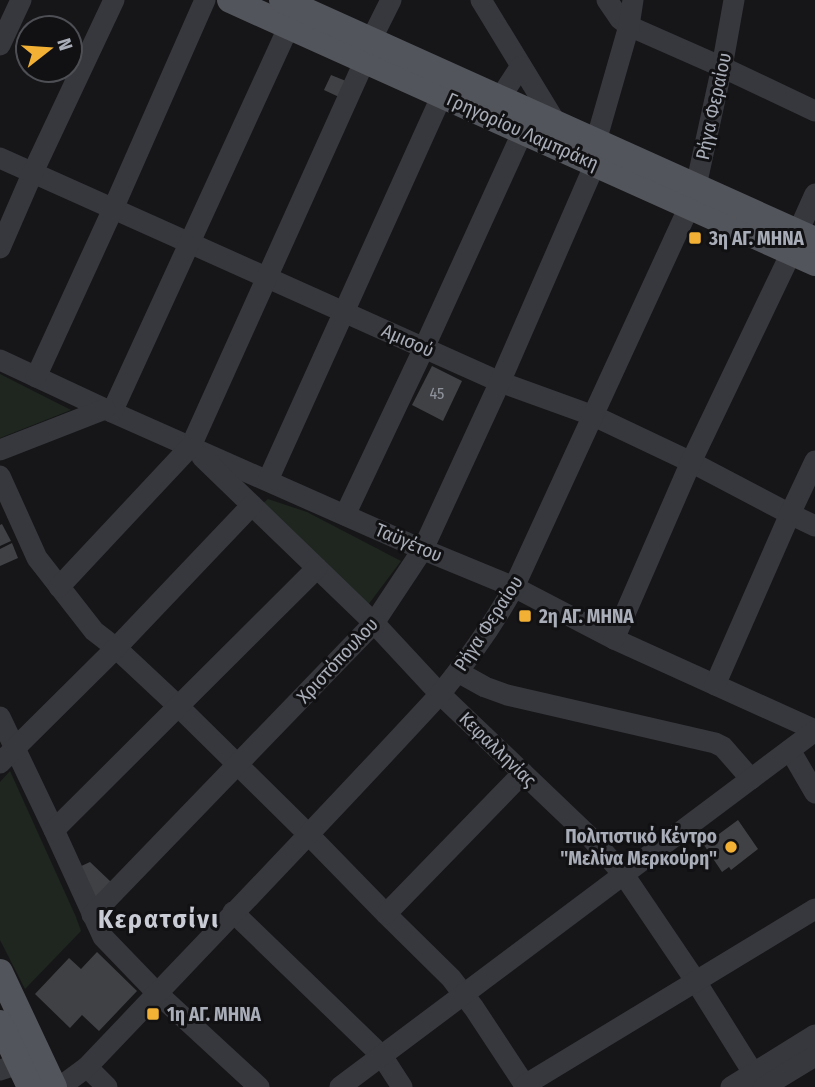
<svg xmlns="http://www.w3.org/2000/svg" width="815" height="1087" viewBox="0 0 815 1087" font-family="'Fira Sans Condensed',sans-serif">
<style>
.green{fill:#1e261f}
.building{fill:#404145}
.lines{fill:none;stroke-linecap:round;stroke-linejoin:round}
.minor{stroke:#37383d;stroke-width:21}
.major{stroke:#53555c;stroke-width:26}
.poi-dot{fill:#f2b134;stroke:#111113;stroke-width:2.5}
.labels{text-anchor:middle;stroke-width:6;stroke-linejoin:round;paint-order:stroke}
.number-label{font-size:16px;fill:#8e929b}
.street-label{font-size:19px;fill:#a8adb8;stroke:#111113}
.poi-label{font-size:19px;font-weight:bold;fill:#a8adb8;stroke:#111113;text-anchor:start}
.district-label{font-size:26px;font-weight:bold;letter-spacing:2px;fill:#c9ccd4;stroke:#111113}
</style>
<rect width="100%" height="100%" fill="#161618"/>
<g class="green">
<polygon points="0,374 71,410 0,438"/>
<polygon points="268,499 307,512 401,561 368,605 262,504"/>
<polygon points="10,771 76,917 81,931 25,989 0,940 0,782"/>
</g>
<g class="building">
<polygon points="331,75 346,81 339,97 324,90"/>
<polygon points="432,366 462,381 443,421 412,405"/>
<polygon points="2,524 11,541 0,546 0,525"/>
<polygon points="12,543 18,558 0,566 0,549"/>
<polygon points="738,820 758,849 731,870 729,867 722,872 704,845"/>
<polygon points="90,862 111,882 93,900 77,868"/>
<polygon points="97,952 137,991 99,1031 82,1015 70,1028 35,994 69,958 81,969"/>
</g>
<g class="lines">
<g class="minor">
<polyline points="481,0 556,123"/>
<polyline points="607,0 620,19 629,26 722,67 815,111"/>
<polyline points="371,40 391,0"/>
<polyline points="0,45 21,0"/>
<polyline points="500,98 521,66"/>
<polyline points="596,141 629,26 633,0"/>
<polyline points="0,158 500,382 594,416 691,462 790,514 815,526"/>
<polyline points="798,232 815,194"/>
<polyline points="0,248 33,172 114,0"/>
<polyline points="0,360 105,409 412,545 514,587 614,639 815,730"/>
<polyline points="36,377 113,209 205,0"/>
<polyline points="112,412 289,26"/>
<polyline points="0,450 105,409"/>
<polyline points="202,457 374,623 440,694 591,838 624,875 695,980 762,1087"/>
<polyline points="0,476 37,558 94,631 116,648 178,706 309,835 386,914 451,978 474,1008 526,1087"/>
<polyline points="268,480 442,95"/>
<polyline points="345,515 424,348 523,131"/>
<polyline points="59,587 191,446 365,60"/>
<polyline points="614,639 691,462 791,253"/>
<polyline points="458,672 485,687 507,695 715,743 723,747 751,779"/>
<polyline points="715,685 790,514 815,461"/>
<polyline points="0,717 54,830 103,937 157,993 259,1087"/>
<polyline points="790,750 815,793"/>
<polyline points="0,763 116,648 252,505"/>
<polyline points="54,830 317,568"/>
<polyline points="233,912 382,1056 402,1087"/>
<polyline points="386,914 523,773"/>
<polyline points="92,915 374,623 423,549 500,382 595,164"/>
<polyline points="87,1067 107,1087"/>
<polyline points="0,1070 19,1064"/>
<polyline points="525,1085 815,909"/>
<path d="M60,1087l27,-20c118,-124 237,-247 353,-373 27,-33 53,-69 74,-107l175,-380 7,-21 26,-119 12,-67"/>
<polyline points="340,1087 815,731"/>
<polyline points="731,1087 815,1035"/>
<polyline points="764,1087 815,1056"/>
</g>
<g class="major">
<polyline points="230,0 815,263"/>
<polyline points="282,0 815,240"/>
<polyline points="0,972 54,1087"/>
<polyline points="0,1023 30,1087"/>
</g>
</g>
<g class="poi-dot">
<rect x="688" y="231" width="14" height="14" rx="3.5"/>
<rect x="518" y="609" width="14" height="14" rx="3.5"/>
<circle cx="731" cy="847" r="7"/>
<rect x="146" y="1007" width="14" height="14" rx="3.5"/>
</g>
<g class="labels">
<g class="number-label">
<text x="437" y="399">45</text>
</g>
<g class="street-label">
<text transform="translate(713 106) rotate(-78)" y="7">Ρήγα Φεραίου</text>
<text transform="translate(523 131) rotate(24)" y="7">Γρηγορίου Λαμπράκη</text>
<text transform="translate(408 340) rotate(24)" y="7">Αμισού</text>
<text transform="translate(409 542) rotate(23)" y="7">Ταϋγέτου</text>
<text transform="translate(488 623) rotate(-57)" y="7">Ρήγα Φεραίου</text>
<text transform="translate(337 660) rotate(-47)" y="7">Χριστόπουλου</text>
<text transform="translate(498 749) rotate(44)" y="7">Κεφαλληνίας</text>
</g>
<g class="poi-label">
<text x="709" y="245">3η ΑΓ. ΜΗΝΑ</text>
<text x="539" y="623">2η ΑΓ. ΜΗΝΑ</text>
<text x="717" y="843" text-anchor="end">Πολιτιστικό Κέντρο<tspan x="717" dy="22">"Μελίνα Μερκούρη"</tspan></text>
<text x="167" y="1021">1η ΑΓ. ΜΗΝΑ</text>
</g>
<g class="district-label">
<text x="159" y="928">Κερατσίνι</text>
</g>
</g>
<g transform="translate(49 49) rotate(73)"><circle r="33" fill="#111113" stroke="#4d4f55" stroke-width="2"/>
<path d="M0-5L12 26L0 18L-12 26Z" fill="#f2b134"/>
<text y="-10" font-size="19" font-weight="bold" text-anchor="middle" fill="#a8adb8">N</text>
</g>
</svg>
